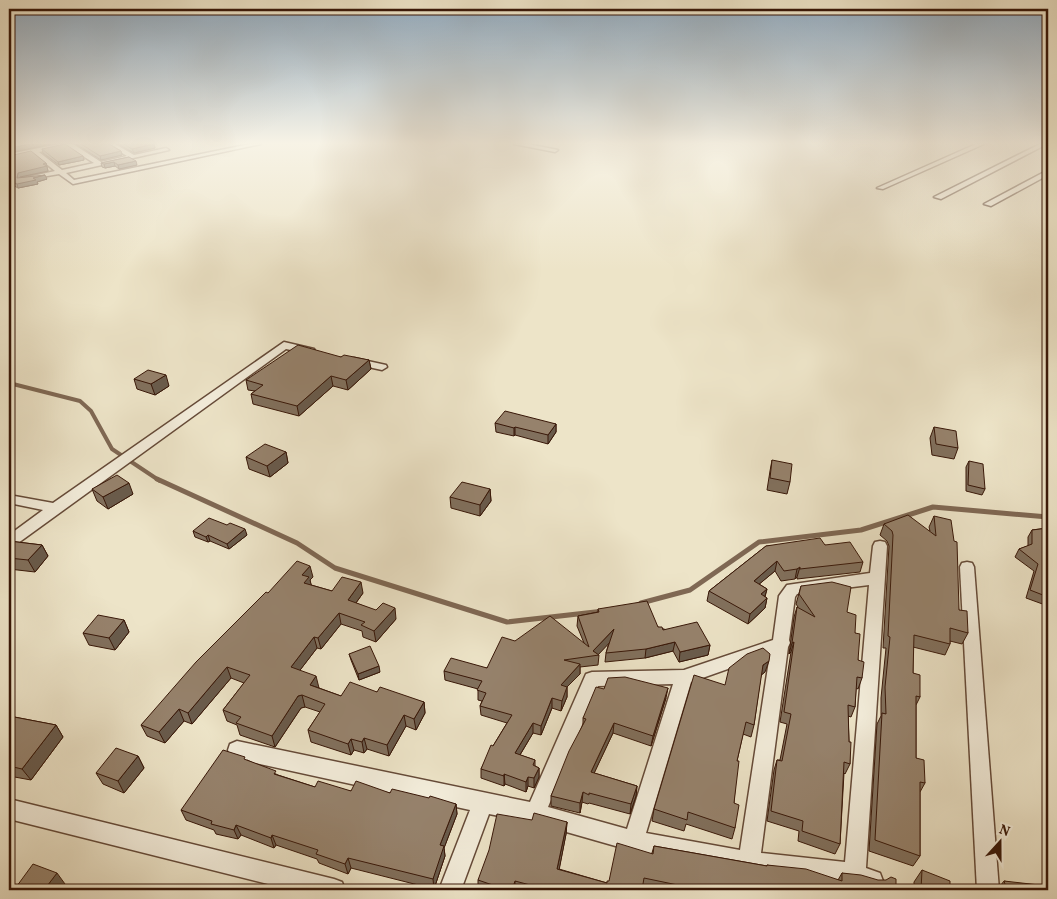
<svg xmlns="http://www.w3.org/2000/svg" width="1057" height="899" viewBox="0 0 1057 899" font-family="Vollkorn,serif">
<style>
.lines{fill:none;stroke-linecap:round;stroke-linejoin:round}
.stream-far1{stroke:#7f6854;stroke-width:4}
.stream{stroke:#7f6854;stroke-width:5}
.street-casing{stroke:#654a38;stroke-width:3}
.street{fill:#f3eddb;fill-rule:evenodd}
.wall{fill:#81705d;stroke:#381708}
.shaded-wall{fill:#695b4c;stroke:#381708}
.building{fill:#96826c;stroke:#381708}
</style>
<rect width="100%" height="100%" fill="#ede4c8"/>
<filter id="stains"><feTurbulence type="fractalNoise" baseFrequency=".004" numOctaves="4"/><feColorMatrix values="0 0 0 0 .2 0 0 0 0 .09 0 0 0 0 .02 0 0 0 .5 -.17"/></filter>
<radialGradient id="worn" r=".72"><stop offset=".6" stop-color="#630" stop-opacity="0"/><stop offset="1" stop-color="#630" stop-opacity=".3"/></radialGradient>
<g class="lines">
<polyline class="stream-far1" points="9,383 80,401 91,411 112,449 160,481"/>
<g class="stream">
<polyline points="157,479 297,543 335,568 507,622 604,611"/>
<polyline points="641,603 690,590 759,542 861,530 933,507 1048,517"/>
</g>
<defs>
<g id="street">
<path d="M59,144h14l28,18 26,-6 -19,-12h7l19,11 32,-7 3,2 -103,23 8,7 176,-36h11l-188,40 -14,-10 -35,6v-2l31,-7 -22,-18 -24,5v-4zM67,146l27,17 -32,7 -23,-18z"/>
<polygon points="514,144 528,144 558,150 555,152"/>
<polygon points="976,144 984,144 883,189 877,188"/>
<polygon points="1040,144 1047,144 941,199 934,197"/>
<polygon points="1048,170 1048,175 991,206 984,204"/>
<polygon points="284,342 314,349 315,351 310,354 286,349 14,546 9,547 9,535 43,510 9,503 9,495 53,503"/>
<polygon points="354,358 386,365 387,367 382,370 350,363 349,361 350,359"/>
<path d="M880,541l5,1 2,4 -21,322 14,5 3,8 -3,8c-9,3 -17,-1 -25,-4l-106,-12 -116,-22 -98,-28 -46,-9 -28,76h-22l31,-80 -233,-51 -7,-3 -2,-6 2,-6 7,-3 293,61 56,-128 6,-2 92,-2 89,-30 6,-44 8,-11 83,-12 3,-27 2,-4zM869,585l-24,277 -84,-9 27,-206 2,-4 -1,-3 6,-43 2,-3zM770,654l-30,196 -94,-17 45,-151zM673,684l-46,145 -79,-22 50,-121z"/>
<polygon points="967,562 972,563 974,567 999,890 977,890 960,567 962,563"/>
<polygon points="9,799 334,879 342,882 345,890 292,890 9,819"/>
</g>
</defs>
<use href="#street" class="street-casing"/>
<use href="#street" class="street"/>
</g>
<g class="wall">
<polygon points="76,144 109,144 121,151 122,155 101,160"/>
<polygon points="118,144 154,144 155,148 134,153"/>
<polygon points="42,149 83,156 84,160 59,165 43,153"/>
<polygon points="9,156 46,163 48,171 20,177 19,178 47,179 37,182 38,184 18,188 9,183"/>
<polygon points="129,157 137,165 119,169 115,166 105,168 102,167 101,163"/>
<polygon points="341,357 369,360 371,369 348,390 333,386 299,416 253,404 251,394 255,391 248,390 246,380"/>
<polygon points="134,379 169,386 155,395 137,389"/>
<polygon points="495,423 556,424 556,432 548,444 515,435 514,436 496,432"/>
<polygon points="934,427 958,448 954,459 932,455 930,438"/>
<polygon points="286,452 288,463 270,477 249,469 246,457"/>
<polygon points="772,460 790,482 787,494 767,490 770,471"/>
<polygon points="969,461 985,489 982,495 966,491 966,467"/>
<polygon points="92,489 133,494 108,509 97,501"/>
<polygon points="490,489 491,501 480,516 451,508 450,497"/>
<polygon points="934,516 959,610 968,633 962,644 950,641 950,644 945,655 913,647 913,673 920,697 916,705 916,758 925,783 920,792 920,856 913,866 869,851 877,724 881,716 881,698 886,648 883,648 889,546 887,541 880,535 884,524 930,531 929,527"/>
<polygon points="1048,528 1048,606 1026,598 1034,571 1015,557 1019,549 1028,546 1028,537 1032,530"/>
<polygon points="193,531 247,535 229,549 210,541 208,542 195,537"/>
<polygon points="9,541 42,545 48,556 35,572 9,569"/>
<polygon points="825,545 863,562 860,572 797,579 797,577 795,579 781,581 775,571 759,584 767,589 765,597 767,598 765,608 748,624 707,601 709,591 766,546"/>
<polygon points="313,577 310,580 311,585 332,591 363,593 356,603 396,619 376,642 363,637 362,631 341,624 321,649 317,648 300,670 319,688 341,696 377,692 424,702 425,713 416,730 406,726 389,756 367,749 364,753 354,750 351,755 311,742 308,730 320,712 305,707 301,708 275,747 240,735 237,725 227,721 223,710 244,683 231,678 192,724 184,721 165,743 147,736 141,725 268,593"/>
<polygon points="801,586 847,612 855,633 858,660 862,678 858,689 856,688 855,707 851,717 848,716 850,764 845,774 844,773 840,844 835,854 798,841 799,831 767,821 774,770 777,760 780,760 787,724 780,722 791,652 789,654 794,617 797,607 798,607 796,604"/>
<polygon points="598,609 658,627 710,645 708,655 679,662 673,651 645,658 605,662 606,653 609,642 598,654 599,655 598,665 580,667 580,674 567,687 567,697 561,711 552,708 541,735 533,733 520,755 535,760 535,766 539,768 539,777 534,788 528,786 526,792 505,784 504,786 481,778 481,769 493,746 507,723 481,715 480,706 482,701 478,700 478,689 445,680 444,671 487,668 515,641 584,643 577,626 578,616 598,612"/>
<polygon points="124,620 129,632 115,650 89,645 83,633"/>
<polygon points="349,654 380,672 359,680 351,660"/>
<polygon points="765,672 761,675 754,725 751,737 743,734 737,761 734,803 735,828 732,839 686,824 684,831 652,821 654,809 725,685"/>
<polygon points="604,689 666,698 651,746 613,733 594,773 637,786 636,796 630,814 589,803 588,804 582,802 580,813 551,806 551,796 583,726 583,718"/>
<polygon points="9,716 56,725 63,737 31,780 9,776"/>
<polygon points="138,756 144,768 124,793 103,784 96,773"/>
<polygon points="247,760 278,775 315,787 351,791 390,793 456,804 457,814 444,848 445,856 434,889 351,868 348,874 319,863 317,859 276,845 274,848 241,835 238,839 216,834 214,830 186,820 181,810"/>
<polygon points="1048,799 1048,826 1046,801"/>
<polygon points="532,820 567,822 566,834 559,869 607,883 652,853 654,846 767,866 767,865 838,880 842,873 896,890 478,890 478,880"/>
<polygon points="922,870 950,890 914,890 914,882"/>
<polygon points="1004,881 1048,890 997,890"/>
</g>
<g class="shaded-wall">
<polygon points="30,144 51,144 9,153 9,148"/>
<polygon points="154,144 155,148 134,153 132,149"/>
<polygon points="121,151 122,155 101,160 100,156"/>
<polygon points="83,156 84,160 59,165 58,162"/>
<polygon points="136,161 137,165 119,169 118,165"/>
<polygon points="114,162 115,166 105,168 104,164"/>
<polygon points="46,163 48,171 20,177 19,182 17,178 18,173"/>
<polygon points="45,175 47,179 37,182 38,184 18,188 17,184 33,178"/>
<polygon points="369,360 371,369 348,390 346,380"/>
<polygon points="166,375 169,386 155,395 151,384"/>
<polygon points="331,376 333,386 299,416 297,406"/>
<polygon points="556,424 556,432 548,444 548,435"/>
<polygon points="515,427 515,435 514,436 514,428"/>
<polygon points="286,452 288,463 270,477 267,466"/>
<polygon points="129,483 133,494 108,509 103,497"/>
<polygon points="490,489 491,501 480,516 480,505"/>
<polygon points="245,529 247,535 229,549 227,544"/>
<polygon points="208,535 210,541 208,542 206,537"/>
<polygon points="42,545 48,556 35,572 28,560"/>
<polygon points="777,561 775,571 751,591 754,581"/>
<polygon points="310,566 313,577 310,580 312,588 307,594 302,575"/>
<polygon points="800,567 797,577 795,579 797,569"/>
<polygon points="361,582 363,593 350,611 348,600"/>
<polygon points="767,589 764,599 761,594"/>
<polygon points="767,598 765,608 748,624 750,614"/>
<polygon points="395,608 396,619 376,642 374,631"/>
<polygon points="339,613 341,624 321,649 318,638"/>
<polygon points="124,620 129,632 115,650 109,638"/>
<polygon points="614,629 614,638 598,655 593,651"/>
<polygon points="314,637 317,648 294,678 291,667"/>
<polygon points="675,642 673,651 645,658 646,649"/>
<polygon points="794,642 791,652 789,654 792,643"/>
<polygon points="710,645 708,655 679,662 680,652"/>
<polygon points="769,661 765,672 759,677 763,665"/>
<polygon points="580,664 580,674 567,687 567,697 561,711 562,701 561,685"/>
<polygon points="379,666 380,672 359,680 358,674"/>
<polygon points="227,667 231,678 192,724 188,713"/>
<polygon points="316,676 319,688 310,685"/>
<polygon points="668,688 666,698 651,746 653,736"/>
<polygon points="302,695 305,707 301,708 275,747 272,736 298,696"/>
<polygon points="552,698 552,708 541,735 541,726"/>
<polygon points="424,702 425,713 416,730 414,719"/>
<polygon points="179,709 184,721 165,743 159,732"/>
<polygon points="404,715 406,726 389,756 387,745"/>
<polygon points="533,723 533,733 515,763 515,753"/>
<polygon points="614,723 613,733 590,782 591,772"/>
<polygon points="56,725 63,737 31,780 22,769"/>
<polygon points="364,738 367,749 364,753 362,742"/>
<polygon points="351,739 354,750 351,755 348,744"/>
<polygon points="138,756 144,768 124,793 118,781"/>
<polygon points="539,768 539,777 534,788 534,778"/>
<polygon points="504,774 505,784 504,786"/>
<polygon points="528,777 528,786 526,792 526,782"/>
<polygon points="637,786 636,796 630,814 631,804"/>
<polygon points="583,792 582,802 580,813 580,803"/>
<polygon points="456,804 457,814 444,848 445,856 434,889 433,879 440,845"/>
<polygon points="567,822 566,834 557,881 557,869"/>
<polygon points="236,825 241,835 238,839 234,830"/>
<polygon points="272,835 276,845 274,848 271,838"/>
<polygon points="348,858 351,868 348,874 345,864"/>
<polygon points="57,873 65,884 61,890 44,890"/>
<polygon points="515,881 515,890 512,890"/>
</g>
<g class="building">
<polygon points="65,144 83,156 58,162 42,149"/>
<polygon points="81,144 109,144 121,151 100,156"/>
<polygon points="124,144 154,144 132,149"/>
<polygon points="31,151 46,163 43,164 47,166 18,173 17,178 45,175 33,178 36,180 17,184 9,180 9,156"/>
<polygon points="129,157 136,161 118,165 114,162 104,164 101,163"/>
<polygon points="298,345 341,357 344,355 369,360 346,380 331,376 297,406 251,394 263,385 246,380"/>
<polygon points="148,370 166,375 151,384 134,379"/>
<polygon points="505,411 556,424 548,435 515,427 514,428 495,423"/>
<polygon points="934,427 956,431 958,448 936,444"/>
<polygon points="265,444 286,452 267,466 246,457"/>
<polygon points="772,460 792,464 790,482 770,478"/>
<polygon points="969,461 983,464 985,489 968,485"/>
<polygon points="117,475 129,483 103,497 92,489"/>
<polygon points="462,482 490,489 480,505 450,497"/>
<polygon points="908,515 936,536 934,516 951,520 954,541 957,542 959,610 967,611 968,633 950,628 950,644 914,635 913,673 920,675 920,697 916,696 916,758 924,760 925,783 920,782 920,856 875,840 882,713 886,714 885,687 890,637 888,636 893,535 892,531 884,524"/>
<polygon points="209,518 227,525 230,523 245,529 227,544 208,535 206,537 193,531"/>
<polygon points="1048,528 1048,563 1043,565 1048,567 1048,597 1030,590 1038,564 1019,549 1032,544 1032,530"/>
<polygon points="820,538 825,545 850,542 863,562 800,569 800,567 797,569 784,571 777,561 754,581 767,589 761,594 767,598 750,614 709,591 766,546"/>
<polygon points="9,541 42,545 28,560 9,558"/>
<polygon points="297,561 310,566 302,575 309,577 304,583 332,591 342,577 361,582 348,600 376,610 383,603 395,608 374,631 361,625 365,622 339,613 318,638 314,637 291,667 316,676 310,685 341,696 350,682 377,692 380,687 424,702 414,719 404,715 387,745 364,738 362,742 351,739 348,744 308,730 325,704 302,695 298,696 272,736 236,723 241,717 223,710 250,675 227,667 188,713 179,709 159,732 141,725 196,662 266,592 268,593"/>
<polygon points="832,582 851,587 847,612 856,615 855,633 860,634 858,660 864,662 862,678 857,677 855,707 848,705 849,742 851,742 850,764 844,762 840,844 802,831 803,821 771,811 777,760 782,761 791,714 784,712 794,642 792,643 797,607 815,617 799,594 801,586"/>
<polygon points="647,601 658,627 662,627 663,630 697,622 710,645 680,652 675,642 646,649 606,653 614,629 593,651 599,655 564,660 580,664 561,685 567,687 562,701 552,698 541,726 533,723 515,753 535,760 533,765 539,768 534,778 528,777 526,782 504,774 504,776 481,769 491,745 493,746 512,715 480,706 486,693 477,690 482,681 444,671 451,658 487,668 502,637 515,641 550,616 589,647 578,616 599,612 598,609"/>
<polygon points="98,615 124,620 109,638 83,633"/>
<polygon points="370,646 379,666 358,674 349,654"/>
<polygon points="763,648 770,654 769,661 763,665 754,725 746,722 737,761 739,761 734,803 739,805 735,828 688,812 687,820 654,809 694,675 725,685 729,668 747,654"/>
<polygon points="625,677 668,688 653,736 614,723 591,772 637,786 631,804 589,793 589,795 583,792 580,803 551,796 569,751 586,719 583,718 596,687 604,689 608,678"/>
<polygon points="9,716 56,725 22,769 9,766"/>
<polygon points="116,748 138,756 118,781 96,773"/>
<polygon points="223,750 245,757 244,759 276,771 274,774 315,787 318,781 351,791 356,781 390,793 392,789 429,798 430,796 456,804 440,845 444,846 433,879 348,858 345,864 316,854 318,850 272,835 271,838 236,825 234,830 211,824 212,821 181,810"/>
<polygon points="534,813 567,822 557,869 607,883 607,881 609,881 617,843 653,854 654,846 767,866 767,865 806,869 842,881 842,873 861,875 878,880 886,880 891,877 896,879 896,890 691,890 692,888 644,878 642,890 549,890 515,881 512,890 507,890 478,880 489,850 497,814 532,820"/>
<polygon points="33,864 57,873 44,890 14,890"/>
<polygon points="922,870 950,881 950,890 921,890"/>
<polygon points="1004,881 1048,886 1048,890 1007,890"/>
</g>
<linearGradient id="sky" x2="0" y2="1"><stop stop-color="#91abc1"/><stop offset="0.53" stop-color="#f7f3e6"/><stop offset="1" stop-color="#f7f3e6" stop-opacity="0"/></linearGradient>
<rect width="1057" height="270" fill="url(#sky)"/>
<rect width="1057" height="899" fill="none" stroke="#ede4c8" stroke-width="30"/>
<rect x="10" y="10" width="1037" height="879" fill="none" stroke="#381708" stroke-width="2.5"/>
<rect x="15" y="15" width="1027" height="869" fill="none" stroke="#381708"/>
<g transform="translate(1000 842) rotate(21)" stroke="#f3eddb" stroke-width="4" paint-order="stroke">
<path d="M0-4L9 19L0 12L-9 19Z" fill="#381708"/>
<text y="-8" font-size="14" font-weight="bold" text-anchor="middle" fill="#381708">N</text>
</g>
<rect width="100%" height="100%" filter="url(#stains)"/>
<rect width="100%" height="100%" fill="url(#worn)"/>
</svg>
